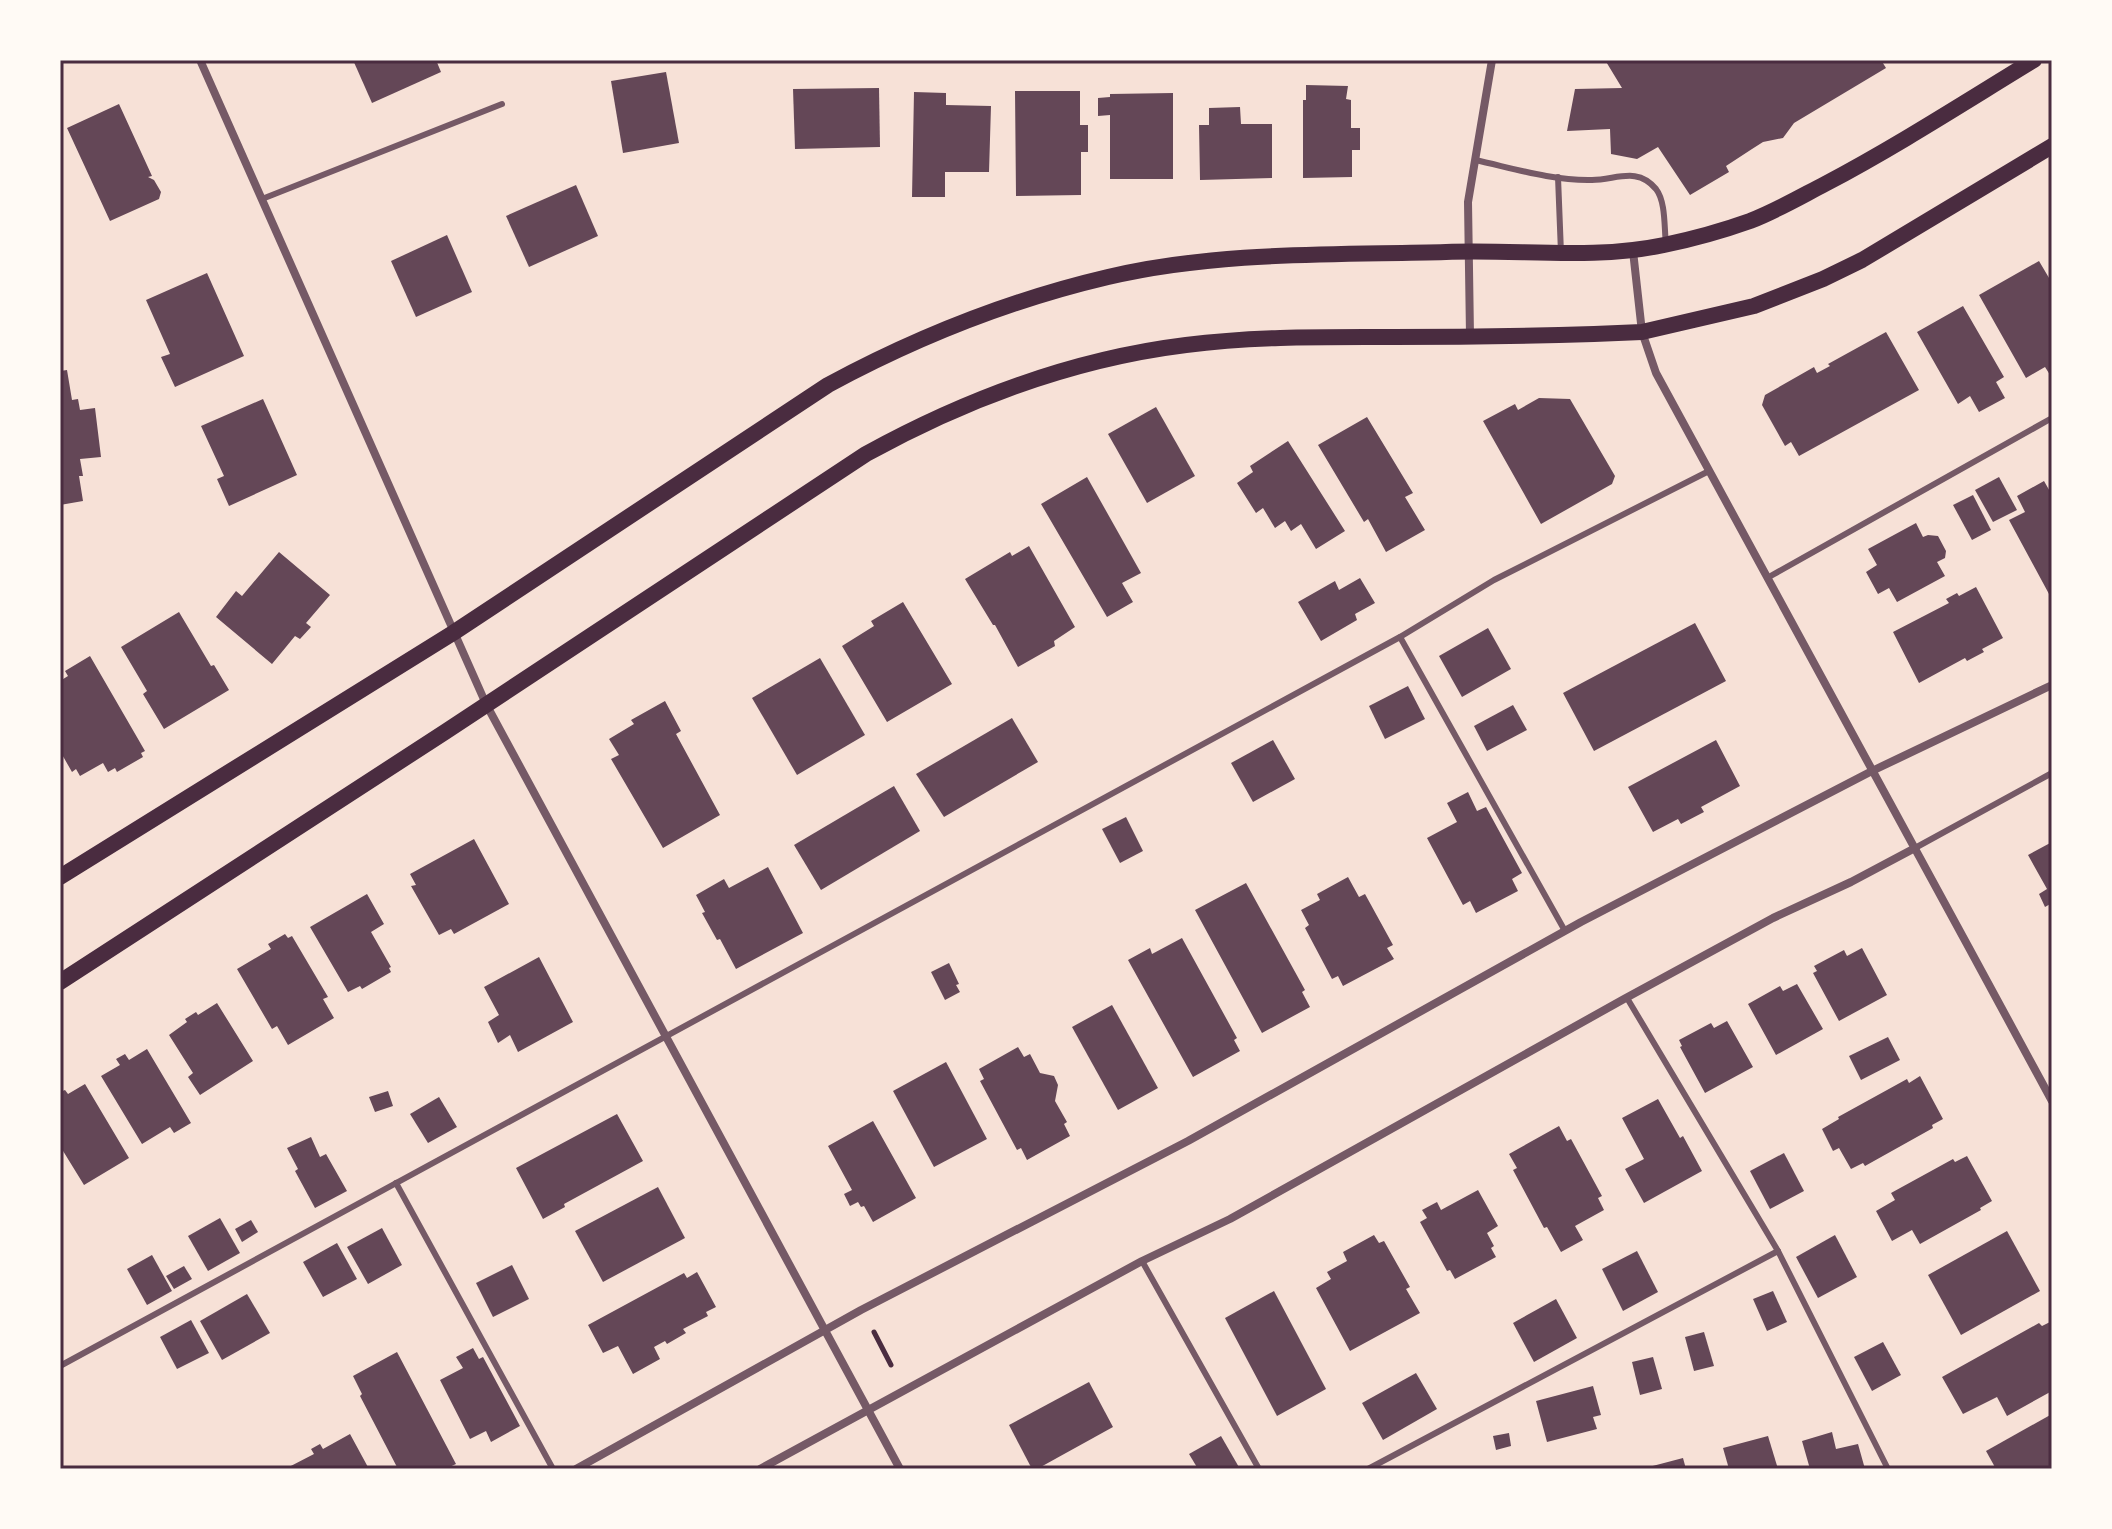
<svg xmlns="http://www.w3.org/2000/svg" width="2112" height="1529" viewBox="0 0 2112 1529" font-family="Roboto,sans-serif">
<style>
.building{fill:#644757}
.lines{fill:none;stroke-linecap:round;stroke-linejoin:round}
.path{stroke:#4a2c40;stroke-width:5}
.service{stroke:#755966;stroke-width:6}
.minor{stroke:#755966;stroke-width:8}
.secondary{stroke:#4a2c40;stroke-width:16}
.neatline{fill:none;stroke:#4a2c40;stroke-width:3}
</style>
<rect width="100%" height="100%" fill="#f7e1d7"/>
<g class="building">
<polygon points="353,60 436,60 441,72 372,103"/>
<polygon points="1605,60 1881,60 1886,68 1794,123 1783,138 1763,142 1752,149 1726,166 1729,172 1690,195 1658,147 1637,159 1611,154 1610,129 1567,131 1575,89 1622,88"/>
<polygon points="666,72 679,143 623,153 611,81"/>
<polygon points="1306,85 1348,86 1346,99 1351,100 1351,128 1360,128 1360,150 1352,150 1352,177 1303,178 1303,100 1306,100"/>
<polygon points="879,88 880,147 795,149 793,89"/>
<polygon points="1015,91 1080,91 1080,125 1088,125 1088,152 1081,152 1081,195 1016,196"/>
<polygon points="914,92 946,93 946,105 991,106 989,172 945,172 945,197 912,197"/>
<polygon points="1173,93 1173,179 1110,179 1110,115 1098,116 1098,98 1110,97 1110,94"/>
<polygon points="119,104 152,176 148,177 154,180 161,192 159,199 110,221 67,128"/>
<polygon points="1240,107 1241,124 1272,124 1272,178 1200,180 1199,125 1209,125 1209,108"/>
<polygon points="576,185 598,236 529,267 506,216"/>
<polygon points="447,235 472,292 416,317 391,261"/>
<polygon points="2039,261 2052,283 2052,378 2045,367 2026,378 1979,295"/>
<polygon points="207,273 244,356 175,387 161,357 170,354 146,300"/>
<polygon points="1963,306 2004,377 1996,382 2005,398 1979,412 1970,396 1958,404 1917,332"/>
<polygon points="1886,332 1919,390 1799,456 1791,442 1785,446 1762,405 1765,395 1814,367 1817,373 1830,366 1828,364"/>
<polygon points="67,370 72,400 78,399 80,410 95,408 101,457 80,459 83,476 79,476 83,501 60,505 60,371"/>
<polygon points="1539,398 1570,399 1615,476 1612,484 1541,524 1483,421 1515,404 1518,410"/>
<polygon points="263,399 297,475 229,506 217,479 224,476 201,426"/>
<polygon points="1156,407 1195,476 1147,503 1108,434"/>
<polygon points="1367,417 1413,493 1405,497 1425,530 1386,552 1368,519 1364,522 1318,445"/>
<polygon points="1288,441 1345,531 1316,549 1301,524 1291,531 1285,521 1275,528 1263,508 1256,513 1237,483 1253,472 1250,466"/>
<polygon points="1087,477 1141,573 1122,583 1133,602 1107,617 1041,504"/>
<polygon points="1999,477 2017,510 1993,522 1975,490"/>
<polygon points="2044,481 2052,495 2052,592 2049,594 2009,520 2025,512 2017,496"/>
<polygon points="1973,495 1991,530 1972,540 1953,505"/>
<polygon points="1916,523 1923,537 1928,535 1938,536 1946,551 1945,558 1937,562 1945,576 1897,602 1889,588 1878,594 1866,572 1877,565 1868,549"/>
<polygon points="1029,546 1075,627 1054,641 1055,646 1018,667 995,625 993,625 965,579 1010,552 1012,556"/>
<polygon points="279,552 330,595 306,623 311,627 300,639 295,636 272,664 216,617 236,591 242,596"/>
<polygon points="1360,578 1375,603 1355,614 1357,620 1321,641 1298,602 1335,581 1339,590"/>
<polygon points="1976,587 2003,638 1982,649 1984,652 1967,661 1965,658 1919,683 1893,632 1949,603 1946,599 1957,593 1959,596"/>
<polygon points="903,602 952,684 887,722 842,646 874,626 871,621"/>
<polygon points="179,612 211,666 214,665 229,690 164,729 143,694 147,691 121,647"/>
<polygon points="1695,623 1726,681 1594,751 1563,693"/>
<polygon points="1488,628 1511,669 1462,697 1439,656"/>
<polygon points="90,656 145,751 141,753 143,757 117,772 115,768 108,772 103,763 80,776 76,769 72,772 60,751 62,748 60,745 60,681 68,676 65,671"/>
<polygon points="820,658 865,735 797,775 752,698"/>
<polygon points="1408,686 1425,719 1385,739 1369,706"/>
<polygon points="665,701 681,731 676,734 720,815 663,848 611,759 619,755 609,739 634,724 631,720"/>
<polygon points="1513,705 1527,730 1487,751 1474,726"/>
<polygon points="1012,718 1038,762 944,817 916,774"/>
<polygon points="1273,740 1295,779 1253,802 1231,763"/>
<polygon points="1716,740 1740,786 1701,807 1704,812 1681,824 1678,819 1653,832 1628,787"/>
<polygon points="894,786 920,831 821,890 794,845"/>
<polygon points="1468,792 1477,811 1486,807 1522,873 1512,879 1518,891 1476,913 1470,901 1463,905 1427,838 1457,822 1447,803"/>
<polygon points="1126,817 1143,851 1120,863 1102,829"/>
<polygon points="474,839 509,904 454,934 451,929 439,935 411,886 416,885 410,874"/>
<polygon points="2052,842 2052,903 2045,907 2039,894 2047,889 2028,855"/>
<polygon points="768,867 803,933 736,969 720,939 717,940 702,913 705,912 696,895 724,879 729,888"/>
<polygon points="1348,877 1359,897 1365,894 1393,945 1387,948 1394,959 1343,986 1338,976 1332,979 1305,928 1309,925 1301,910 1320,900 1317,894"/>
<polygon points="1246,883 1305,990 1302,992 1310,1007 1262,1033 1195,910"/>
<polygon points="367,894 384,924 371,932 391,967 389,968 391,972 362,989 360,986 348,992 310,927"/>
<polygon points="285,934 288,938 292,936 328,997 323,999 334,1018 288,1045 277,1026 272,1029 237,969 271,949 268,944"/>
<polygon points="1182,938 1237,1038 1234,1040 1240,1051 1193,1077 1128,960 1150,948 1152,954"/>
<polygon points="1862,948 1887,995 1839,1021 1813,973 1817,971 1814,966 1844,950 1847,956"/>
<polygon points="539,957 573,1022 518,1052 510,1035 498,1043 488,1022 499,1015 484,987"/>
<polygon points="949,963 959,984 956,985 960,992 945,1000 931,972"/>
<polygon points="1797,984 1823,1029 1776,1055 1748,1004 1780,986 1783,991"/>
<polygon points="217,1003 253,1061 200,1095 188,1077 193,1073 169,1035 187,1022 185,1019 196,1012 198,1015"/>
<polygon points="1112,1005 1158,1088 1118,1110 1072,1027"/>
<polygon points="1727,1021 1753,1067 1705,1093 1680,1047 1682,1046 1679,1040 1711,1023 1714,1028"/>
<polygon points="1888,1037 1900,1060 1861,1080 1849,1056"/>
<polygon points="1018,1047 1024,1057 1030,1054 1040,1073 1054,1076 1058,1085 1055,1101 1067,1122 1064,1124 1070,1136 1027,1160 1021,1148 1017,1150 980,1081 984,1079 979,1069"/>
<polygon points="147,1049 191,1123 174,1133 170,1127 142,1144 101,1076 120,1065 116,1059 125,1054 129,1060"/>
<polygon points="946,1062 987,1139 934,1167 893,1091"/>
<polygon points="1920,1076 1943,1119 1932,1125 1933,1128 1865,1166 1863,1163 1851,1169 1839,1148 1833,1151 1822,1129 1839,1119 1838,1117 1907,1079 1909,1083"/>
<polygon points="85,1084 129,1158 84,1185 60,1146 60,1092 65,1090 68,1094"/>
<polygon points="388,1091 393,1106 375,1112 369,1097"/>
<polygon points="439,1097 457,1127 428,1143 410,1114"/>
<polygon points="1658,1099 1680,1138 1683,1136 1702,1171 1644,1203 1625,1169 1644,1159 1622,1118"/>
<polygon points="617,1114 643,1161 564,1204 565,1207 543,1219 516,1168"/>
<polygon points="873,1121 916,1198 873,1222 864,1206 861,1207 858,1202 850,1206 844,1194 852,1190 828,1146"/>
<polygon points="1559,1126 1567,1141 1571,1139 1602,1196 1598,1198 1604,1210 1575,1226 1583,1240 1561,1252 1547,1227 1544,1228 1513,1170 1517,1168 1509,1154"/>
<polygon points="311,1137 320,1157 326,1154 347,1191 315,1208 295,1171 298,1169 287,1148"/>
<polygon points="1784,1153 1804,1191 1770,1209 1750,1171"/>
<polygon points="1967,1156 1992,1201 1980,1208 1981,1210 1920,1244 1912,1230 1892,1241 1876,1211 1895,1200 1891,1193 1953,1159 1955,1162"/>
<polygon points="658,1187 685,1238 603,1282 575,1231"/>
<polygon points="1478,1190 1498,1226 1487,1233 1494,1246 1491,1248 1496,1257 1455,1279 1450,1270 1447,1271 1420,1222 1427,1218 1422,1210 1437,1202 1441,1210"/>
<polygon points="220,1218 240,1253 208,1271 188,1236"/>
<polygon points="251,1220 258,1232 242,1242 235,1229"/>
<polygon points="382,1228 402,1265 368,1284 347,1247"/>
<polygon points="2007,1231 2040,1291 1961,1335 1928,1275"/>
<polygon points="1374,1235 1379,1243 1384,1241 1410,1287 1406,1289 1420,1313 1350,1351 1316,1288 1331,1279 1327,1272 1347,1261 1343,1252"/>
<polygon points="1835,1235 1857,1277 1818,1298 1796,1257"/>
<polygon points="337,1243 357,1279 323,1297 303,1262"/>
<polygon points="1637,1251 1658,1292 1623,1311 1602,1269"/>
<polygon points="152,1255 172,1291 147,1305 127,1269"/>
<polygon points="512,1265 529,1299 493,1317 476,1283"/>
<polygon points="184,1266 192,1279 174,1289 166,1276"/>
<polygon points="697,1272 716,1307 706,1312 708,1316 683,1329 686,1333 667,1344 665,1341 654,1347 660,1359 633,1374 618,1346 603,1353 588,1325 684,1273 687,1278"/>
<polygon points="1274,1291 1326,1389 1277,1416 1225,1318"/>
<polygon points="1773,1291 1787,1322 1767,1331 1753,1299"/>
<polygon points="247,1294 270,1333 222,1360 200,1321"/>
<polygon points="1556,1299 1577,1338 1534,1362 1513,1323"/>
<polygon points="191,1320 209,1353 177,1369 160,1337"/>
<polygon points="2052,1321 2052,1391 2007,1416 1997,1397 1963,1414 1942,1377 2039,1323 2042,1326"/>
<polygon points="1704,1332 1714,1366 1694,1371 1685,1337"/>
<polygon points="1883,1342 1901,1375 1872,1391 1854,1357"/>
<polygon points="473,1348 479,1359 483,1357 520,1426 491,1442 486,1431 470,1439 440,1380 463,1368 456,1357"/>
<polygon points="397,1352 456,1464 445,1469 398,1469 360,1396 362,1394 353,1376"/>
<polygon points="1653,1357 1662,1389 1640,1395 1632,1362"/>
<polygon points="1416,1373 1437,1409 1383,1440 1362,1403"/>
<polygon points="1089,1382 1113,1427 1037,1469 1032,1469 1009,1425"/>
<polygon points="1593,1386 1601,1415 1593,1417 1597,1429 1547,1442 1536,1401"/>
<polygon points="2052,1414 2052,1469 1996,1469 1986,1451"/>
<polygon points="1832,1432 1836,1449 1858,1444 1865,1469 1810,1469 1802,1441"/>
<polygon points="1509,1433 1511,1446 1496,1450 1493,1436"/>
<polygon points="350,1434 369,1469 285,1469 314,1454 311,1449 320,1444 323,1449"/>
<polygon points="1221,1436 1240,1469 1198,1469 1189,1454"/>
<polygon points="1768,1436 1778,1469 1729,1469 1723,1448"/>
<polygon points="1683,1458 1686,1469 1645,1469 1645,1468"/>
</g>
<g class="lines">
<polyline class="path" points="874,1332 891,1365"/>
<g class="service">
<path d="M1475,160c37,8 78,21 117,20 24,0 45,-14 64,9 10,13 8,39 10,55"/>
<polyline points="1558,177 1561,253"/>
<polyline points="262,199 502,104"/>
<polyline points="1767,578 2052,418"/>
<polyline points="1400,637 1565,931"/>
<polyline points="1915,848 2052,773"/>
<polyline points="1627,998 1778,1251 1888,1469"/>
<polyline points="396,1183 553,1469"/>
<polyline points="1142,1261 1259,1469"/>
<polyline points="60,1366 1400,637 1494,580 1709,471"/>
<polyline points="1368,1469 1778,1251"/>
</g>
<g class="minor">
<polyline points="200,60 486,704 900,1469"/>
<path d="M1633,251l9,81 14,41c131,244 265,485 396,728"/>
<polyline points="1470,335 1468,202 1492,60"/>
<polyline points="576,1469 861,1310 1188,1141 1581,922 1872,771 2052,685"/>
<polyline points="760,1469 1142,1261 1230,1219 1624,999 1773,918 1851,882 1915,848"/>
</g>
<g class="secondary">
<path d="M60,877l393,-244 375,-248c89,-48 182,-85 280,-108 110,-26 226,-22 338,-25 73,-3 146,8 218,-7 29,-6 58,-14 86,-24 26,-10 50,-24 75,-37 72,-38 140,-82 209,-124"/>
<path d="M60,982l385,-250 421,-278c100,-55 207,-95 320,-109 69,-9 138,-8 207,-8 67,0 134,-1 201,-3l48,-2 112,-26 69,-27 39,-19 190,-114"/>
</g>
</g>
<rect width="2112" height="1529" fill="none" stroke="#fffaf5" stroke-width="124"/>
<rect x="62" y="62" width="1988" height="1405" class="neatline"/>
</svg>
